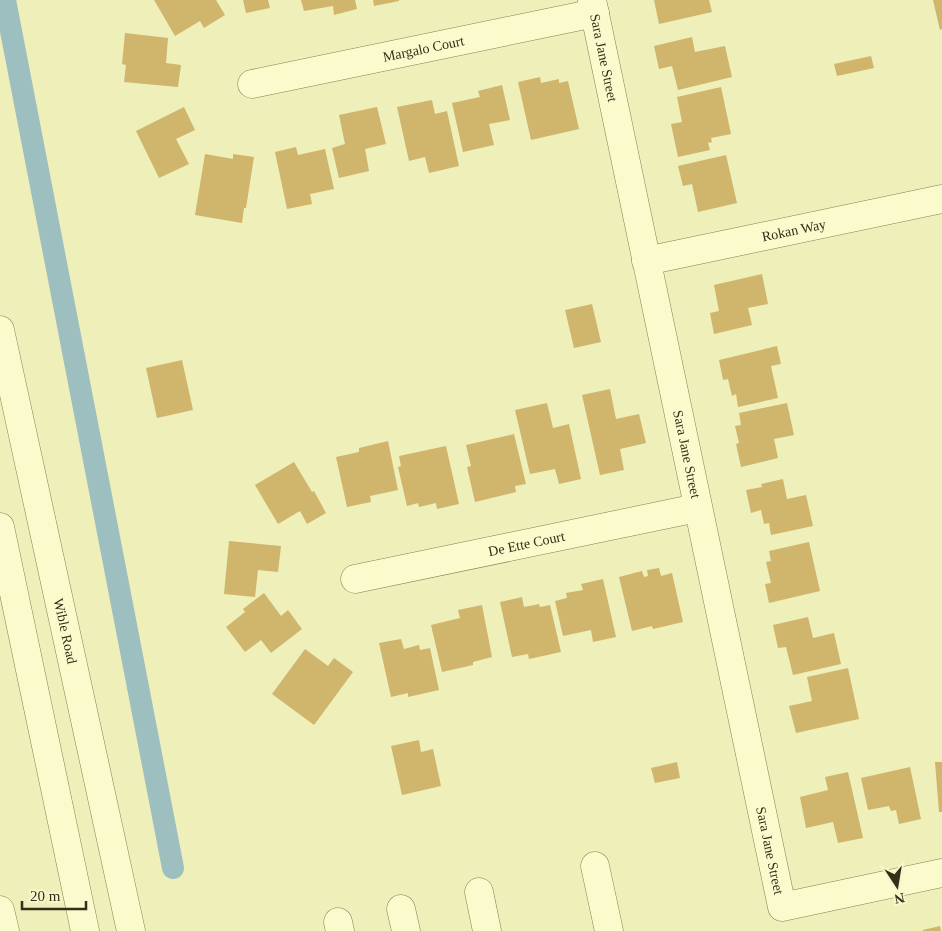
<svg xmlns="http://www.w3.org/2000/svg" width="942" height="931" viewBox="0 0 942 931" font-family="'Times New Roman',serif">
<style>
.lines{fill:none;stroke-linecap:round;stroke-linejoin:round}
.canal{stroke:#9ebfbf;stroke-width:22}
.building{fill:#d0b56d}
.minor-casing{stroke:#867f53;stroke-width:29}
.minor{stroke:#fafacc;stroke-width:28}
.labels{text-anchor:middle;stroke-width:4;stroke-linejoin:round;paint-order:stroke}
.street-label{font-size:14px;fill:#342f19;stroke:#f5f7c9}
</style>
<rect width="100%" height="100%" fill="#eeefb9"/>
<g class="lines">
<polyline class="canal" points="5,0 173,868"/>
</g>
<g class="building">
<polygon points="154,0 216,0 225,15 204,28 200,21 175,36"/>
<polygon points="243,0 268,0 270,8 246,13"/>
<polygon points="301,0 355,0 357,9 334,15 333,6 304,11"/>
<polygon points="373,0 399,0 399,1 374,6"/>
<polygon points="654,0 709,0 712,12 659,24"/>
<polygon points="933,0 942,0 942,29 940,30"/>
<polygon points="125,33 168,38 166,63 181,65 178,87 124,82 126,65 122,64"/>
<polygon points="692,37 695,52 725,46 732,77 678,90 672,66 659,69 654,46"/>
<polygon points="871,56 874,68 837,76 834,64"/>
<polygon points="540,77 541,83 559,79 559,83 568,81 579,129 531,140 518,82"/>
<polygon points="502,85 510,120 489,124 494,145 463,152 452,103 480,97 478,91"/>
<polygon points="721,87 731,134 711,138 712,142 708,143 710,150 678,157 671,124 682,122 677,97"/>
<polygon points="432,100 435,114 447,111 459,166 429,173 425,157 409,161 397,107"/>
<polygon points="184,107 195,130 176,139 189,164 159,178 136,131"/>
<polygon points="377,107 386,144 365,149 369,171 339,178 332,148 345,144 339,115"/>
<polygon points="296,147 298,155 325,149 334,189 310,194 312,204 287,209 275,152"/>
<polygon points="205,154 233,159 233,154 254,157 246,208 244,208 242,223 195,215"/>
<polygon points="726,155 737,203 698,212 692,184 683,186 678,166"/>
<polygon points="762,274 768,304 748,308 752,325 714,334 710,313 719,311 714,285"/>
<polygon points="592,304 601,342 574,348 565,310"/>
<polygon points="777,346 781,364 771,366 778,398 738,407 736,394 732,396 728,379 723,380 719,360"/>
<polygon points="182,360 193,410 157,418 146,368"/>
<polygon points="610,389 616,419 639,414 646,443 620,449 624,470 600,475 582,395"/>
<polygon points="547,403 553,428 569,424 581,479 559,484 555,469 530,474 515,410"/>
<polygon points="787,403 794,435 774,439 778,458 741,467 736,444 739,443 735,426 741,425 739,413"/>
<polygon points="514,434 526,484 515,486 516,492 475,502 467,467 471,466 466,445"/>
<polygon points="388,441 398,490 370,496 371,502 347,507 336,457 359,452 359,448"/>
<polygon points="446,446 459,504 437,509 436,503 419,507 418,503 407,506 398,467 401,466 399,456"/>
<polygon points="294,462 312,492 314,491 326,513 307,524 300,511 278,524 255,485"/>
<polygon points="783,479 787,499 806,495 813,526 771,535 769,523 764,524 761,510 751,513 746,490 762,487 761,484"/>
<polygon points="229,541 281,546 278,572 258,570 255,597 224,594"/>
<polygon points="809,542 820,591 769,603 765,584 771,583 766,562 771,561 769,551"/>
<polygon points="659,568 661,576 672,573 683,622 653,629 652,626 632,631 619,577 642,571 644,577 648,576 647,570"/>
<polygon points="603,579 616,637 593,642 591,630 563,636 555,601 567,598 566,593 583,590 581,584"/>
<polygon points="264,593 281,616 288,610 302,629 271,653 261,640 245,652 226,627 245,612 243,609"/>
<polygon points="522,597 524,607 539,604 540,607 550,605 561,652 529,659 528,654 512,657 500,602"/>
<polygon points="482,605 492,657 473,662 473,665 442,672 431,625 460,618 458,610"/>
<polygon points="808,617 813,638 834,633 841,664 793,675 786,647 778,648 773,625"/>
<polygon points="401,639 404,649 419,645 420,650 430,648 439,690 408,697 408,693 391,697 379,643"/>
<polygon points="305,649 328,666 334,658 353,672 314,725 272,694"/>
<polygon points="848,668 859,719 796,733 789,706 812,701 807,677"/>
<polygon points="419,740 421,752 433,749 441,786 402,795 391,746"/>
<polygon points="677,762 680,778 655,783 651,768"/>
<polygon points="935,762 942,762 942,812 939,812"/>
<polygon points="910,767 921,819 899,824 896,810 891,811 889,806 868,810 861,778"/>
<polygon points="848,772 863,838 838,843 833,822 806,828 800,797 828,790 825,777"/>
<polygon points="940,926 941,931 923,931 923,930"/>
</g>
<g class="lines">
<defs>
<g id="minor">
<path id="s1" d="M592,0l190,907 160,-34"/>
<path id="s2" d="M252,84l343,-71"/>
<path id="s3" d="M646,261l296,-62"/>
<path id="s4" d="M0,330l131,601"/>
<polyline points="0,527 85,931"/>
<path id="s5" d="M355,579l342,-71"/>
<polyline points="595,866 609,931"/>
<polyline points="479,892 487,931"/>
<polyline points="401,909 406,931"/>
<polyline points="0,910 5,931"/>
<polyline points="338,922 340,931"/>
</g>
</defs>
<use href="#minor" class="minor-casing"/>
<use href="#minor" class="minor"/>
</g>
<g class="labels">
<g class="street-label">
<text dy="5" stroke="none"><textPath href="#s2" startOffset="175">Margalo Court</textPath></text>
<text dy="5" stroke="none"><textPath href="#s1" startOffset="59">Sara Jane Street</textPath></text>
<text dy="5" stroke="none"><textPath href="#s3" startOffset="151">Rokan Way</textPath></text>
<text dy="5" stroke="none"><textPath href="#s1" startOffset="464">Sara Jane Street</textPath></text>
<text dy="5" stroke="none"><textPath href="#s5" startOffset="175">De Ette Court</textPath></text>
<text dy="5" stroke="none"><textPath href="#s4" startOffset="308">Wible Road</textPath></text>
<text dy="5" stroke="none"><textPath href="#s1" startOffset="869">Sara Jane Street</textPath></text>
</g>
</g>
<g transform="translate(897 886) rotate(168)" stroke="#f5f7c9" stroke-width="4" paint-order="stroke">
<path d="M0-4L9 19L0 12L-9 19Z" fill="#342f19"/>
<text y="-8" font-size="14" font-weight="bold" text-anchor="middle" fill="#342f19">N</text>
</g>
<path d="M22 901v8h64v-8" fill="none" stroke="#342f19" stroke-width="2.5"/>
<text x="30" y="901" font-size="15" fill="#342f19" stroke="#f5f7c9" stroke-width="4" paint-order="stroke">20 m</text>
</svg>
